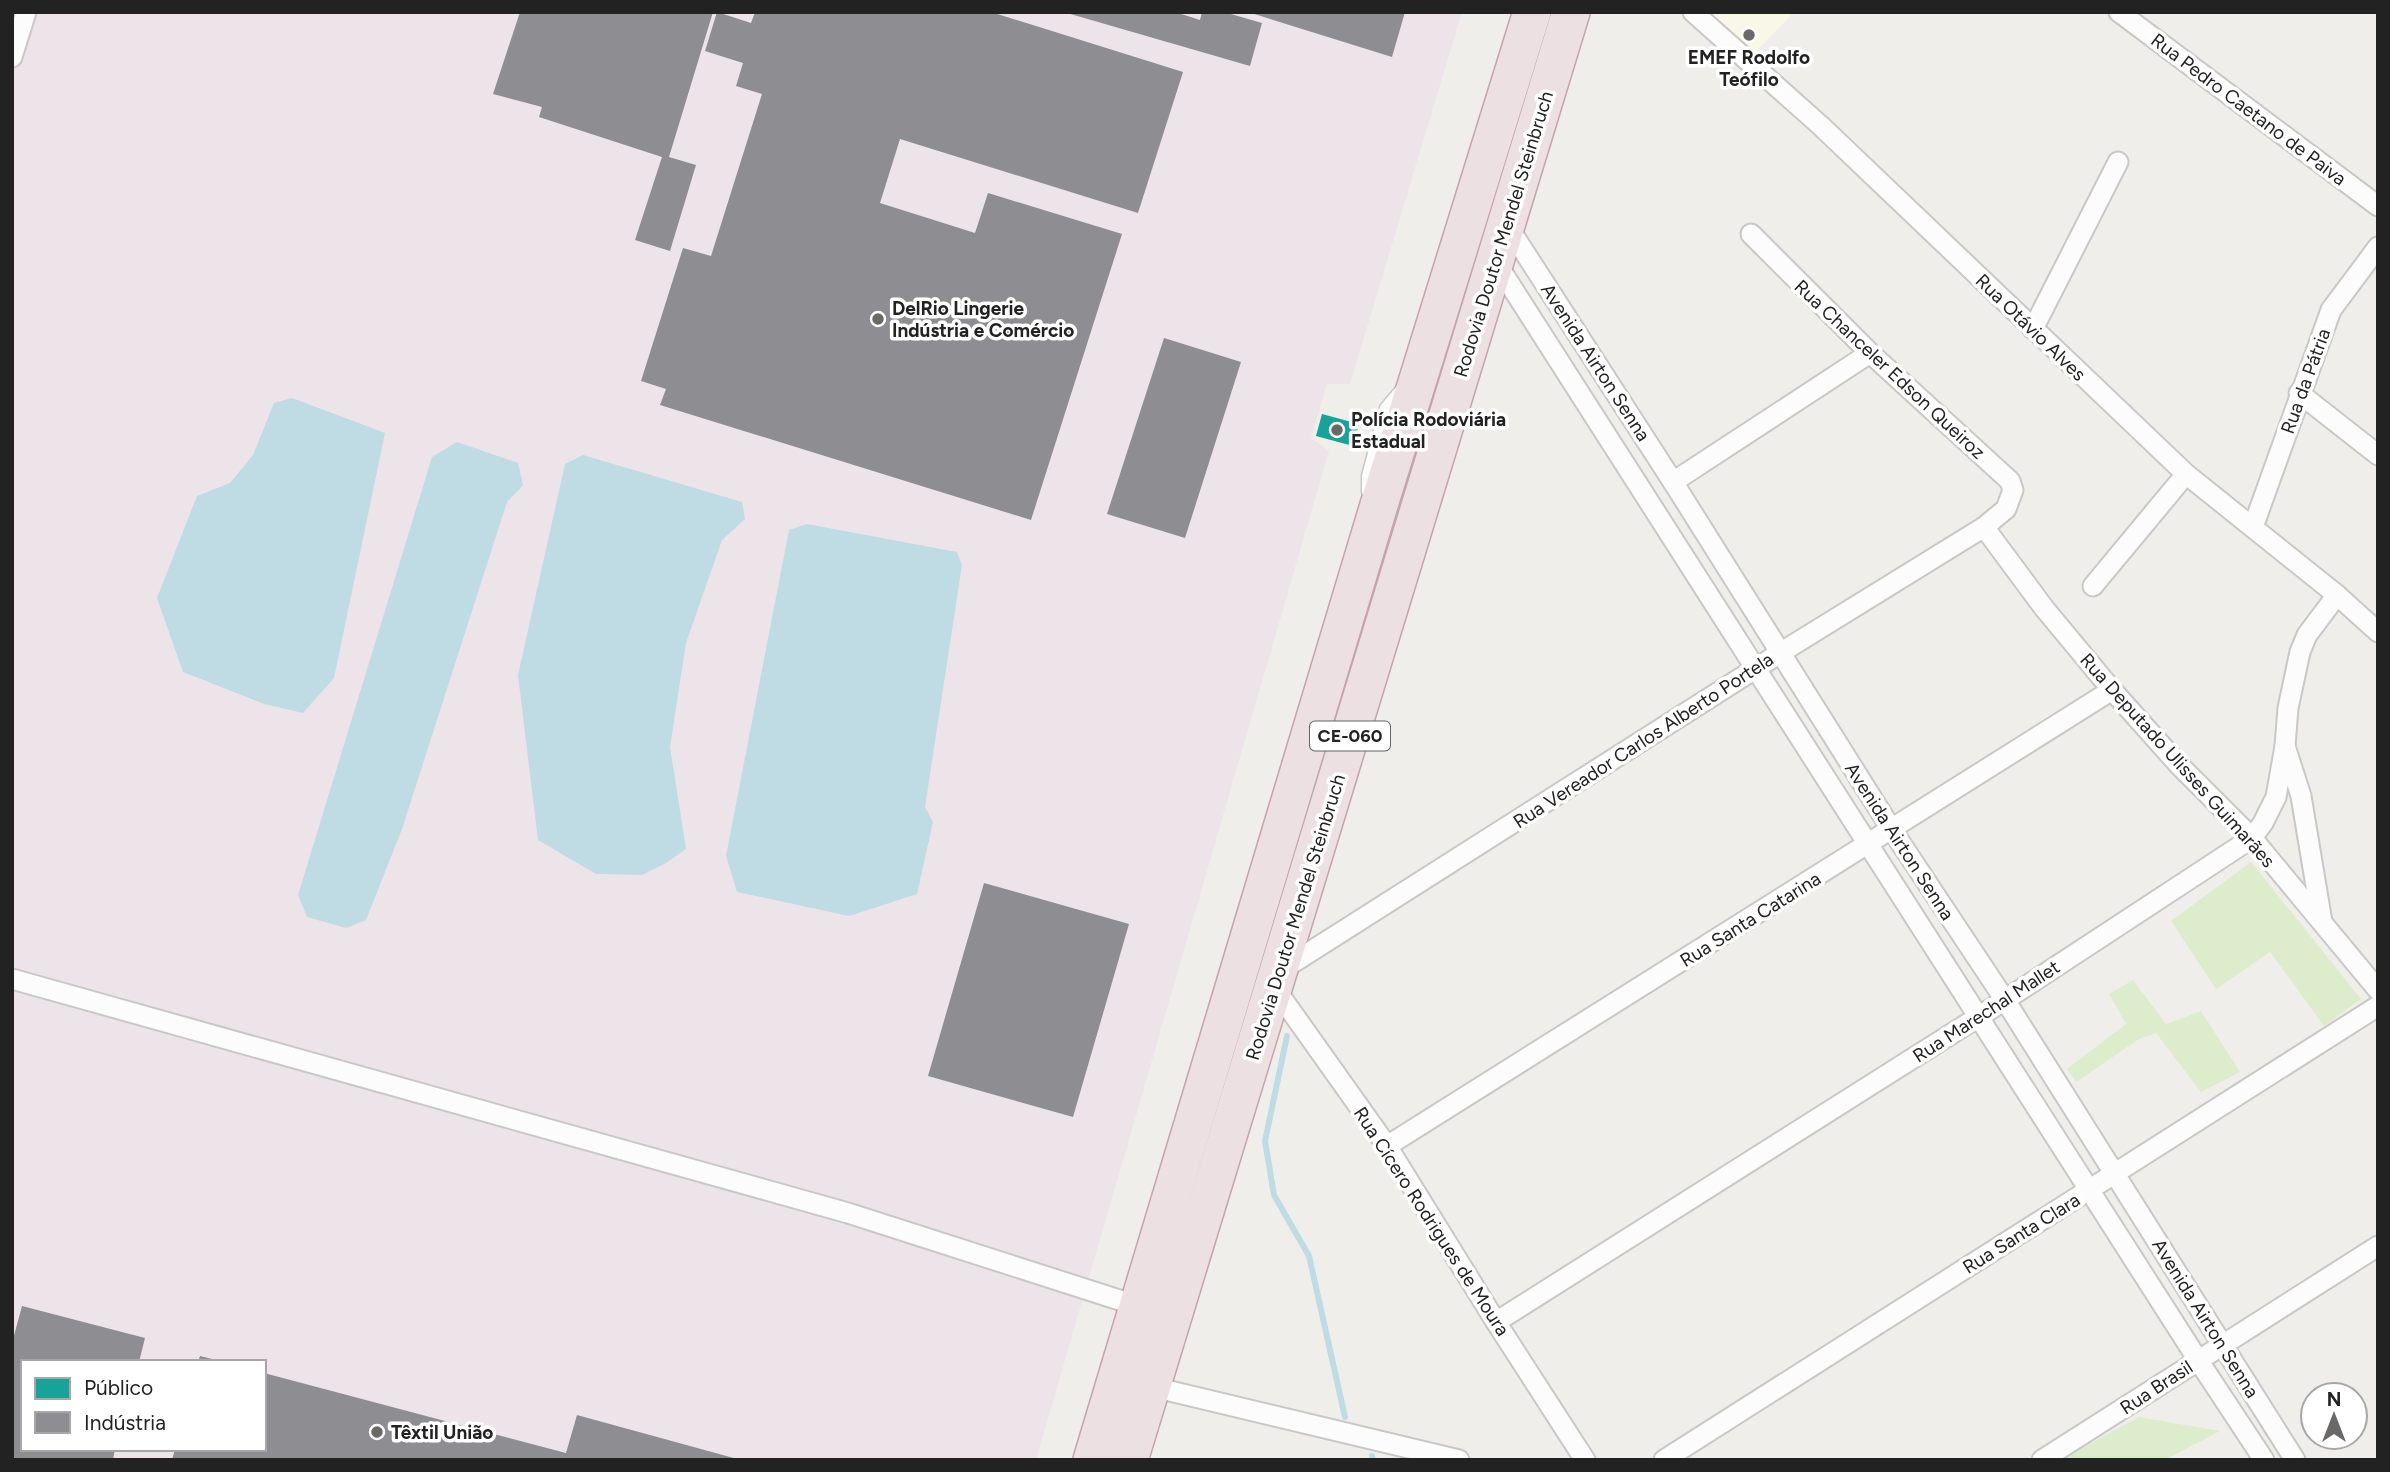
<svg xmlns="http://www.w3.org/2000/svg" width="2390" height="1472" viewBox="0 0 2390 1472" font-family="Figtree,sans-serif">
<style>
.industrial{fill:#ede4e9;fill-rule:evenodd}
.education{fill:#f8f7e8}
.grass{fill:#ddeccb}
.water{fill:#bfdbe3}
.public{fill:#17a398}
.industry{fill:#8d8d92}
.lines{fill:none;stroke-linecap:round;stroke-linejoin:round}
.stream{stroke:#bfdbe3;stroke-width:6}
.lane-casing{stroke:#c9c8c7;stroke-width:13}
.street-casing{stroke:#c9c8c7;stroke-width:23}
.highway-casing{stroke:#c5a2ac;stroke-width:40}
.lane{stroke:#fdfcfc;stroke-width:10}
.street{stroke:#fdfcfc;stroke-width:19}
.highway{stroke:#ece0e2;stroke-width:37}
.poi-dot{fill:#6a6968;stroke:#fff;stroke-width:2.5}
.labels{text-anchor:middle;stroke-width:7;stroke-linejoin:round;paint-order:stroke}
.shield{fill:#fff;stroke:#646464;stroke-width:2}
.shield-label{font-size:18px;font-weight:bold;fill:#222}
.poi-label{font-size:19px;font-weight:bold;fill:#222;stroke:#fff;text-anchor:start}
.street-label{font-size:19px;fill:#222;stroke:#fff}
</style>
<rect width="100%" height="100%" fill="#f0eeeb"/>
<path class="industrial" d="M12,12h1450l-112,372h-23l-16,54 18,13 -293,1009h-1024zM23,1362h241v87h-241z"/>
<polygon class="education" points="1699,12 1794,12 1751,57"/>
<g class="grass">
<polygon points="2251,862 2361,999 2324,1026 2270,952 2216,989 2171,921"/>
<polygon points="2133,980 2166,1024 2201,1011 2240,1072 2201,1092 2156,1033 2139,1039 2076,1082 2067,1069 2126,1024 2109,994"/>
<polygon points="2139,1417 2220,1431 2165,1460 2060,1460"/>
</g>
<g class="water">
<polygon points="292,398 385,433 334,678 303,713 264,704 183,672 157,598 197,496 230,483 253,455 274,403"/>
<polygon points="457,442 518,463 523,485 507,502 402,829 366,920 346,928 307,917 298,895 432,457"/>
<polygon points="583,455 742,502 745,519 722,540 686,643 670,747 686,849 666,863 642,875 596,874 538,840 518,675 565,464"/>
<polygon points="807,524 957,552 962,565 925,807 933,822 917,894 849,916 737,892 726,856 789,530"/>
</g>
<polygon class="public" points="1322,414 1359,424 1353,446 1316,436"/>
<g class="industry">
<polygon points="520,12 713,12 669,157 696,165 670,251 635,240 662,157 539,117 542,107 493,94"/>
<polygon points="717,12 751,23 755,12 991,12 1183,72 1138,213 900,139 880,203 975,233 988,193 1122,234 1031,520 660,405 666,389 641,381 683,248 711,256 762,94 736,86 743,63 705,51"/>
<polygon points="1175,12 1200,20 1202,12 1224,12 1262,23 1250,66 1067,13"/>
<polygon points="1248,12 1405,12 1392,57"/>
<polygon points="1164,338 1241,362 1185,538 1107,514"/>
<polygon points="984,883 1129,924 1073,1117 928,1076"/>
<polygon points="22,1306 145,1338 139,1362 23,1362 23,1449 115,1449 113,1460 12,1460 12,1343"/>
<polygon points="200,1356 220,1361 220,1362 198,1362"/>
<polygon points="264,1373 566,1453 577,1415 741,1460 172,1460 175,1449 264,1449"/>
</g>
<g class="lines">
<g class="stream">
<polyline points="1287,1036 1265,1141 1274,1195 1309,1256 1345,1417"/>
<polyline points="1372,1456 1373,1460"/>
</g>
<defs>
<polyline id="lane" points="1367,492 1367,476 1385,408 1401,389"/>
<g id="street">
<polyline points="1693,12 1821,126 2186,474 2337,595 2378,632"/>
<polyline points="2119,12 2378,206"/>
<polyline points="12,57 26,12"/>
<polyline points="1505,222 1673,482 1892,830 2005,1000 2295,1460"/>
<polyline points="1495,261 2198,1360 2264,1460"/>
<polyline points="2033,329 2118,162"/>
<polyline points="2299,393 2378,455"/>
<polyline points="1673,482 1870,353"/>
<polyline points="1984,527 2044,608 2112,690 2179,765 2252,838 2378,990"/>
<polyline points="2253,527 2331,310 2378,247"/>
<polyline points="2093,586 2186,474"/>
<polyline points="2285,746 2301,796 2322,922"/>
<polyline points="1280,971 1780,653 1984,527 2006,509 2013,490 2010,481 1870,353 1751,234"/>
<polyline points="12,979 848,1213 1138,1306"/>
<polyline points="1274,987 1387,1146 1496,1322 1585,1460"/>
<polyline points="1387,1146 2112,690"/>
<polyline points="1496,1322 2005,1000 2252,838 2263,823 2276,797 2285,746 2288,708 2300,652 2307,635 2337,595"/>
<polyline points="1149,1386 1459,1460"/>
<polyline points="1664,1460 2378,1006"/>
<polyline points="2042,1460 2378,1246"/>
</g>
<g id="highway">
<polyline points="1092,1460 1379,505 1532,12"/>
<polyline points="1129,1460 1571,12"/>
</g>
</defs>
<use href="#lane" class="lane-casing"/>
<use href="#street" class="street-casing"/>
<use href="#highway" class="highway-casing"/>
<use href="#lane" class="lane"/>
<use href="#street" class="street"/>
<use href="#highway" class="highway"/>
</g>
<g class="poi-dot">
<circle cx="1749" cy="35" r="7"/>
<circle cx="878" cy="319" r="7"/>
<circle cx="1337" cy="430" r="7"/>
<circle cx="377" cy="1432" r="7"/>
</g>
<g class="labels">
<rect class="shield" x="1310" y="721.5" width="80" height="29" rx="5"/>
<g class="shield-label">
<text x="1350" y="742">CE-060</text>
</g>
<g class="poi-label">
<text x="1749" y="64" text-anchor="middle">EMEF Rodolfo<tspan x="1749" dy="22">Teófilo</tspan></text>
<text x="892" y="315">DelRio Lingerie<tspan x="892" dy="22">Indústria e Comércio</tspan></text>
<text x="1351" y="426">Polícia Rodoviária<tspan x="1351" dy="22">Estadual</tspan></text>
<text x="391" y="1439">Têxtil União</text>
</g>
<g class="street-label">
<text transform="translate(2249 109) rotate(37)" y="7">Rua Pedro Caetano de Paiva</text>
<text transform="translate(1503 234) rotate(-73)" y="7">Rodovia Doutor Mendel Steinbruch</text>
<text transform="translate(2031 327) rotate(44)" y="7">Rua Otávio Alves</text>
<text transform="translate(1596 362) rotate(57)" y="7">Avenida Airton Senna</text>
<text transform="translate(1890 369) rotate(43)" y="7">Rua Chanceler Edson Queiroz</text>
<text transform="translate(2305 381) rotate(-70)" y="7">Rua da Pátria</text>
<text transform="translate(1643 740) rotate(-33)" y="7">Rua Vereador Carlos Alberto Portela</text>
<text transform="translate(2178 760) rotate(48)" y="7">Rua Deputado Ulisses Guimarães</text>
<text transform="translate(1900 841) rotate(57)" y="7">Avenida Airton Senna</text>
<text transform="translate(1295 917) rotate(-73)" y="7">Rodovia Doutor Mendel Steinbruch</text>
<text transform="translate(1750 919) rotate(-32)" y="7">Rua Santa Catarina</text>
<text transform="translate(1986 1011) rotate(-33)" y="7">Rua Marechal Mallet</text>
<text transform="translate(1432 1221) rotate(57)" y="7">Rua Cícero Rodrigues de Moura</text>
<text transform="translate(2021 1233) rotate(-32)" y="7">Rua Santa Clara</text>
<text transform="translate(2206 1318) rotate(58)" y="7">Avenida Airton Senna</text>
<text transform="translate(2156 1387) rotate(-33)" y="7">Rua Brasil</text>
</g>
</g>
<rect width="2390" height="1472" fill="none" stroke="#222222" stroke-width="28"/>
<rect x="21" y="1360" width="245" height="91" fill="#ffffff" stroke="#a7a7a7" stroke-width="2"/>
<rect x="35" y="1378" width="35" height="21" fill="#17a398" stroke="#a7a7a7" stroke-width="2"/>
<text x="84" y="1395" font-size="21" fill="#222222">Público</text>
<rect x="35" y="1412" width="35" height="21" fill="#8d8d92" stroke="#a7a7a7" stroke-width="2"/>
<text x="84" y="1430" font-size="21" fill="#222222">Indústria</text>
<g transform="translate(2334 1416)"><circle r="33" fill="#ffffff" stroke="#a7a7a7" stroke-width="2"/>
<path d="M0-5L12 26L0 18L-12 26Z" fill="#6a6968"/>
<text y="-10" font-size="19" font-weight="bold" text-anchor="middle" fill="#222222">N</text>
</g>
</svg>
